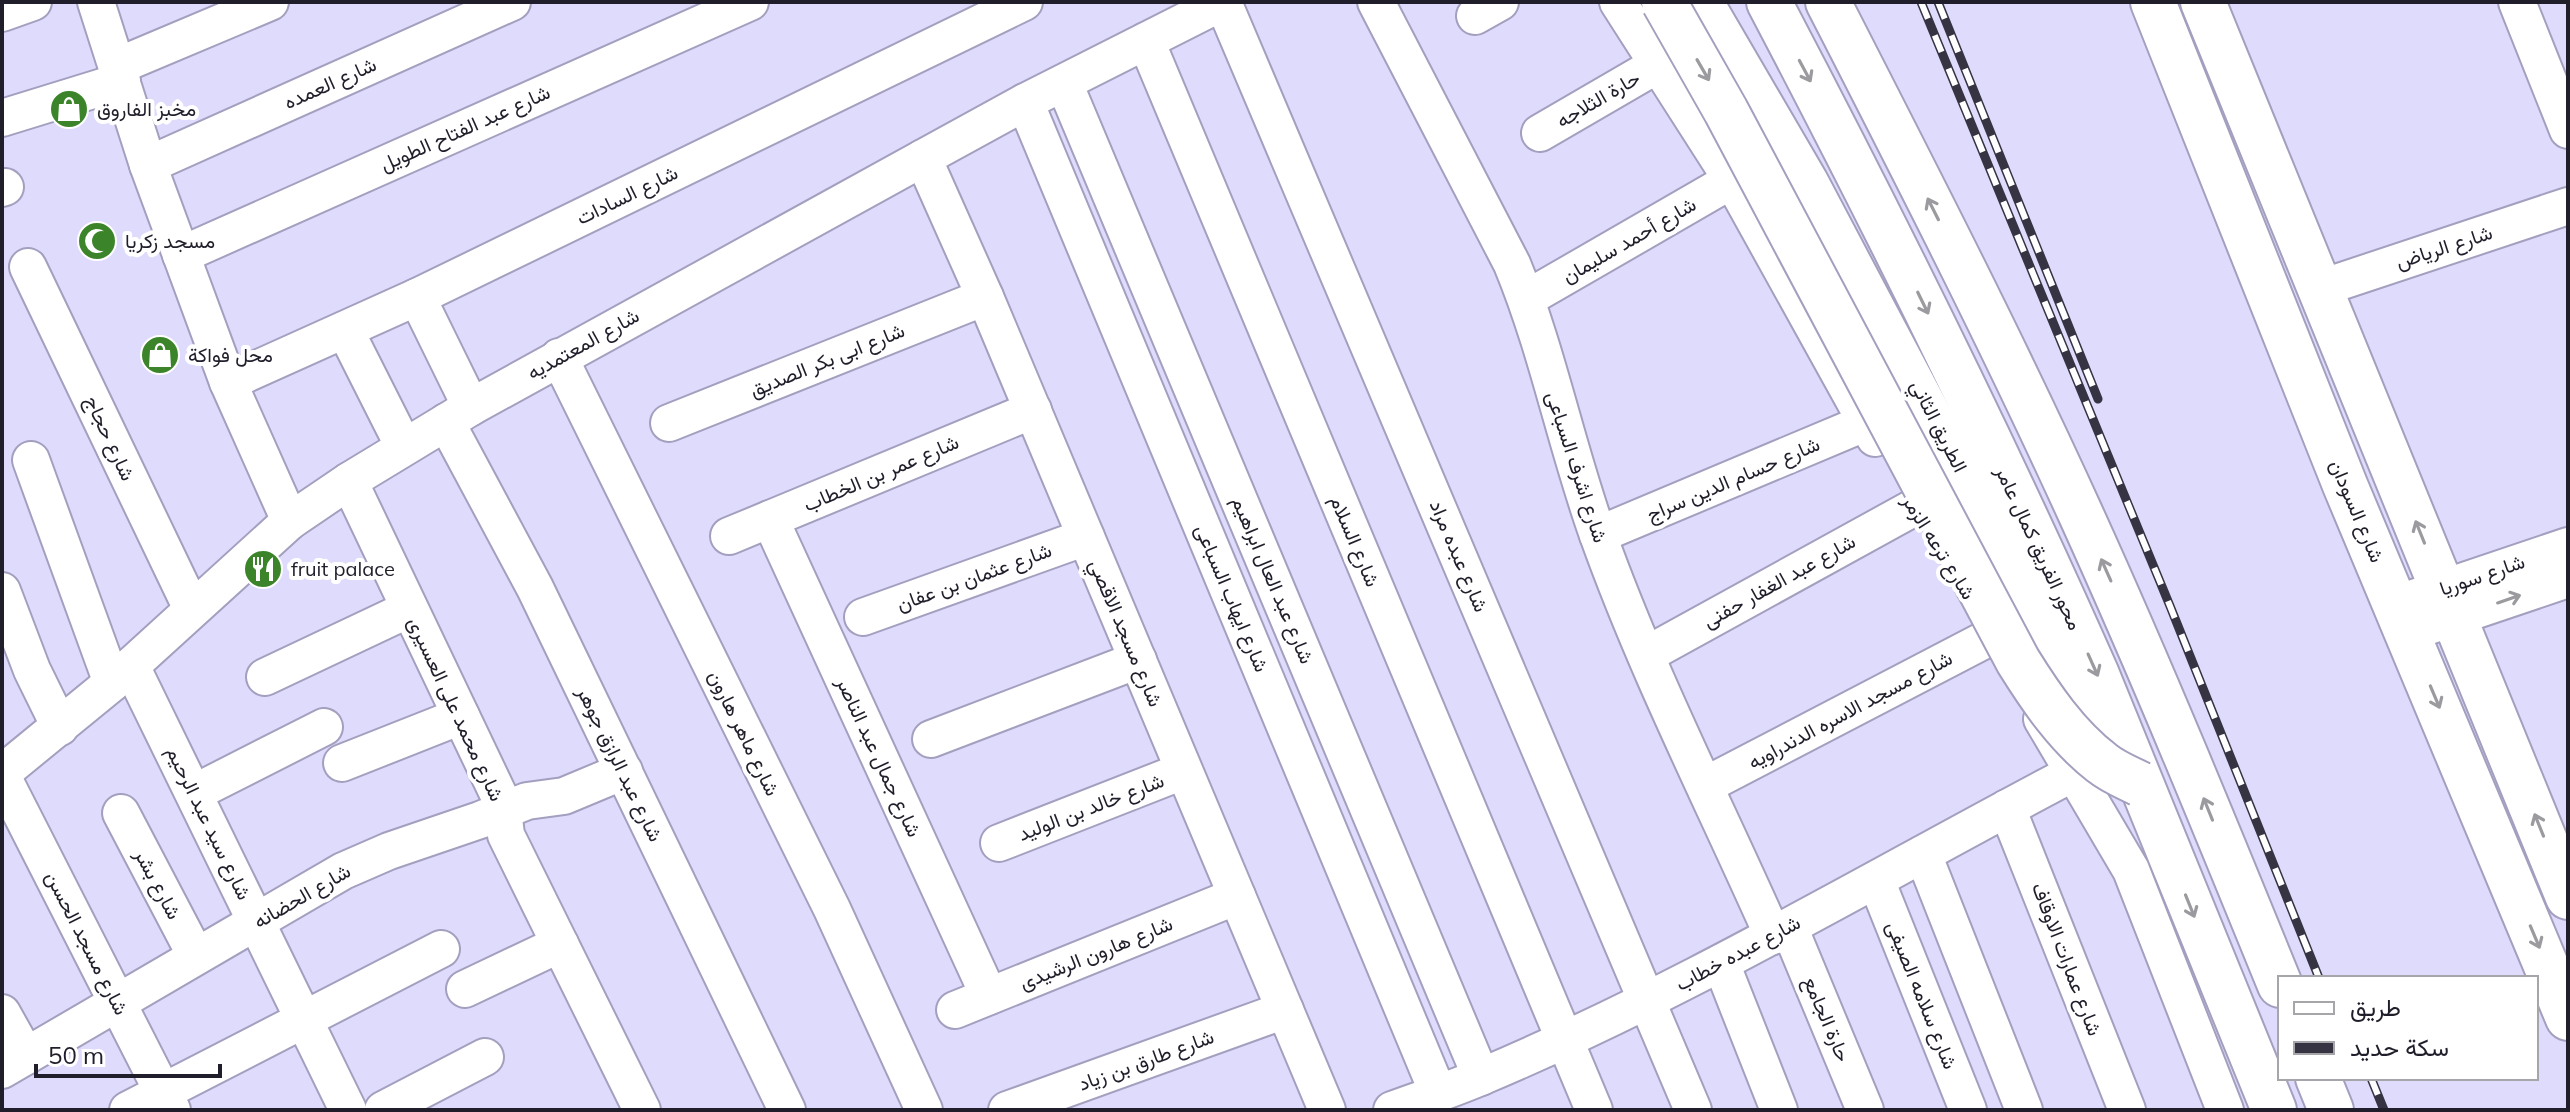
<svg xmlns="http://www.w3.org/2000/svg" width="2570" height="1112" viewBox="0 0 2570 1112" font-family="Mulish,Vazirmatn,sans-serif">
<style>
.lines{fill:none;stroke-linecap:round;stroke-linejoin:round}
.minor-casing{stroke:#a39fbf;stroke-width:40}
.major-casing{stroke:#a39fbf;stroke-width:48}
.highway-casing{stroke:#a39fbf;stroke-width:48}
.minor{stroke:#fff;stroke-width:36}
.major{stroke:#fff;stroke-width:44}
.highway{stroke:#fff;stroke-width:44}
.rail-casing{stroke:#363443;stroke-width:9}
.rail{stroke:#fff;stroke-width:6;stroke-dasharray:18;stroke-linecap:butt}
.highway-bridge-casing{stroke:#a39fbf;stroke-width:48;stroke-linecap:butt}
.highway-bridge{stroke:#fff;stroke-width:44}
.oneway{stroke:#9a9a9f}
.labels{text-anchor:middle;stroke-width:8;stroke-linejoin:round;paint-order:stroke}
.street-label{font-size:20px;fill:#1f1e2a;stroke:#fff}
.poi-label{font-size:20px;fill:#1f1e2a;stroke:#fff;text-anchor:start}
</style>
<rect width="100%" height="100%" fill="#dedbfc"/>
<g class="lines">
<defs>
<g id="minor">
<polyline points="96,2 148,165 228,382 290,521"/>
<polyline points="1223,2 1693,1110"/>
<path d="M1376,2l136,262c36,87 54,182 86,271 49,137 116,268 175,401"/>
<polyline points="1618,2 1732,180 1875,438"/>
<polyline points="1705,2 1809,180 1959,464 2080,729"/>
<polyline points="2517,2 2568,130"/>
<polyline points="2,13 33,2"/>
<polyline points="1475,16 1500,2"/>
<polyline points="1146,41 1594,1110"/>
<polyline points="118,66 270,2"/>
<polyline points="1064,83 1481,1077"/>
<polyline points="1025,102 1438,1093"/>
<polyline points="2,118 122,81"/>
<polyline points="1540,133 1657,65"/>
<polyline points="923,158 985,297 1327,1110"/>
<polyline points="148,165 512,2"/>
<polyline points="2,188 5,187"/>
<polyline points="181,255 750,2"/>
<polyline points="28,267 192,609"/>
<polyline points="2321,288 2568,206"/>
<polyline points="417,297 471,407"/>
<polyline points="1526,299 1732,180"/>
<polyline points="345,330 404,447"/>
<polyline points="559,357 832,909 924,1110"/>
<polyline points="228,382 417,297 1024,2"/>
<polyline points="446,422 535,588 787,1110"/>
<polyline points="669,423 985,297"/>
<polyline points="31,460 112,683"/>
<polyline points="349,481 502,802 506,835 642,1110"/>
<polyline points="770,519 989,996"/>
<polyline points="1598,535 1867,422"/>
<polyline points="729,536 1033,410"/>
<polyline points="2,591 32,670 60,727"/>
<polyline points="2396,604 2568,546"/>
<polyline points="863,617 1086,537"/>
<polyline points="2408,633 2568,579"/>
<polyline points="1646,655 1913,508"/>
<polyline points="131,666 348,1110"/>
<polyline points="265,677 409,609"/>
<polyline points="2042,719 2131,870 2225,1110"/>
<polyline points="931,739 1138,660"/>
<polyline points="342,763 461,716"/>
<polyline points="2,773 112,683 290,521 349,481 471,407 923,158 1025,102 1223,2"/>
<polyline points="2,776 172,1110"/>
<polyline points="1706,785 1994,635"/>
<polyline points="194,793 324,727"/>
<polyline points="2007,808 2127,1110"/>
<polyline points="121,813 196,956"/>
<polyline points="999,843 1183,771"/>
<polyline points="1923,854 2024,1110"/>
<polyline points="1876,880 1968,1110"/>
<polyline points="1789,927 1865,1110"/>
<polyline points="1721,963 1779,1110"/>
<polyline points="465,989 560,944"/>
<polyline points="955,1010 1237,896"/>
<polyline points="2,1013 26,1056"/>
<polyline points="2,1070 343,871 389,851 480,820 527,801 564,796 624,771"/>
<polyline points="128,1110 441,949"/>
<polyline points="383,1110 485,1057"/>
<polyline points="1007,1110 1285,1010"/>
<path d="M1392,1110c30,-11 61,-21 91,-34 204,-86 394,-200 590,-303"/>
</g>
<g id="major">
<polyline points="2153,2 2345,485 2568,1018"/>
<polyline points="2203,2 2568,897"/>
</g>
<g id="highway">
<path d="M1769,2c116,221 227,444 328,673l177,435"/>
<path d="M1828,2c87,170 175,341 254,515 70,154 134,311 198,468"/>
<polyline points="2318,1078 2331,1110"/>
</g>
</defs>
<use href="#minor" class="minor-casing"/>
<use href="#major" class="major-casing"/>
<use href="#highway" class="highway-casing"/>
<use href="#minor" class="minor"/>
<use href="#major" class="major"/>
<use href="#highway" class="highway"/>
<defs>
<g id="rail">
<polyline points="1921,2 2170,606 2319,978"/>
<polyline points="1938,2 2098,399"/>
<polyline points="2371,1078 2384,1110"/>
</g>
</defs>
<use href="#rail" class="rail-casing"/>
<use href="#rail" class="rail"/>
<defs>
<path id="highway-bridge" d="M1664,2l62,109 292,550c23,37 49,75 84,102 11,9 26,15 38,21"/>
</defs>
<use href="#highway-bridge" class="highway-bridge-casing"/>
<use href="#highway-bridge" class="highway-bridge"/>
</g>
<defs><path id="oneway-shaft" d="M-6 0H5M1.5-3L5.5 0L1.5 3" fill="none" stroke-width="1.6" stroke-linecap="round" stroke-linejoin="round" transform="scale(2)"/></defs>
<g class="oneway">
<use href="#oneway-shaft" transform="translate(1703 70) rotate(60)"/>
<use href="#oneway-shaft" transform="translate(1805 71) rotate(62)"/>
<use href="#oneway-shaft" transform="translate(1933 209) rotate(-117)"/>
<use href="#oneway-shaft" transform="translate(1923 303) rotate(64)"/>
<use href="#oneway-shaft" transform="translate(2420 532) rotate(-112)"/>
<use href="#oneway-shaft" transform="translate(2106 570) rotate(-114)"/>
<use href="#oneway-shaft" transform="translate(2509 599) rotate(-19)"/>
<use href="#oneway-shaft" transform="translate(2093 665) rotate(66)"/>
<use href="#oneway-shaft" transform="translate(2435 697) rotate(67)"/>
<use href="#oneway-shaft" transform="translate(2208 809) rotate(-112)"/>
<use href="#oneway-shaft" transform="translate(2539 825) rotate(-112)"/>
<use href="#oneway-shaft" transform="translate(2190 906) rotate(68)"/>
<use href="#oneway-shaft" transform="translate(2535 937) rotate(67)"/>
</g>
<defs>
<symbol id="shop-disc" viewBox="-11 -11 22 22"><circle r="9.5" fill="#3c842a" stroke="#fff"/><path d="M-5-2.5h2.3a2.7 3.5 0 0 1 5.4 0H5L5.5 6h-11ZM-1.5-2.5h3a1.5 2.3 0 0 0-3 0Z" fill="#fff"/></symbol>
<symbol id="mosque-disc" viewBox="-11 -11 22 22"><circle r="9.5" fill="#3c842a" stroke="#fff"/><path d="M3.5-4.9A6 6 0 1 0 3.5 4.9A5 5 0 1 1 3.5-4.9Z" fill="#fff"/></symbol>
<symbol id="restaurant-disc" viewBox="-11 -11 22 22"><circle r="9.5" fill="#3c842a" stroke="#fff"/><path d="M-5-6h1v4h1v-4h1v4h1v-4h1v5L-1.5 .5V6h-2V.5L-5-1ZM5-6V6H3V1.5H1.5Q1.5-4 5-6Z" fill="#fff"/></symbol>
</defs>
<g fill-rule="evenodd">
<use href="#shop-disc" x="47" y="87" width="44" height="44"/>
<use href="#mosque-disc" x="75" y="219" width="44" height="44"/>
<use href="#shop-disc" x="138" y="333" width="44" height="44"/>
<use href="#restaurant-disc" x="241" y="547" width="44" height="44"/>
</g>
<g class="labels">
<g class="street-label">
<text transform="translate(330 83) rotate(-24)" y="7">شارع العمده</text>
<text transform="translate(1598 99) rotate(-30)" y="7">حارة الثلاجه</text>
<text transform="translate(465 128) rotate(-24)" y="7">شارع عبد الفتاح الطويل</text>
<text transform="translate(627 195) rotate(-26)" y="7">شارع السادات</text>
<text transform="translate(1629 240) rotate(-30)" y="7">شارع أحمد سليمان</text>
<text transform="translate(2444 247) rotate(-18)" y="7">شارع الرياض</text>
<text transform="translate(583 344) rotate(-29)" y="7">شارع المعتمديه</text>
<text transform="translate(827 360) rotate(-22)" y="7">شارع ابى بكر الصديق</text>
<text transform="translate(1939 426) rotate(63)" y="7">الطريق الثاني</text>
<text transform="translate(110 438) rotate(65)" y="7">شارع حجاج</text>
<text transform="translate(1577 467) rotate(72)" y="7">شارع اشرف السباعى</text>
<text transform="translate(881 473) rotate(-23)" y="7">شارع عمر بن الخطاب</text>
<text transform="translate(1733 479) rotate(-23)" y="7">شارع حسام الدين سراج</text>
<text transform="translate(2357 511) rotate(67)" y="7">شارع السودان</text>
<text transform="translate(1355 541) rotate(67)" y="7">شارع السلام</text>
<text transform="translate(1939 547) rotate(58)" y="7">شارع ترعه الزمر</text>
<text transform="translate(2039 548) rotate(65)" y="7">محور الفريق كمال عامر</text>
<text transform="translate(1459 556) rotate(67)" y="7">شارع عبده مراد</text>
<text transform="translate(2482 575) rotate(-19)" y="7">شارع سوريا</text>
<text transform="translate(974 577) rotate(-20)" y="7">شارع عثمان بن عفان</text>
<text transform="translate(1273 580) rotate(67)" y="7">شارع عبد العال ابراهيم</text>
<text transform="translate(1779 581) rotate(-29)" y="7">شارع عبد الغفار حفنى</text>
<text transform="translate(1232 598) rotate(67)" y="7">شارع ايهاب السباعى</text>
<text transform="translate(1126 633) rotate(67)" y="7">شارع مسجد الاقصي</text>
<text transform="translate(456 709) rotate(65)" y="7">شارع محمد على العسيرى</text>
<text transform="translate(1850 710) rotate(-28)" y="7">شارع مسجد الاسره الدندراويه</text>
<text transform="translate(744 733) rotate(64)" y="7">شارع ماهر هارون</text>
<text transform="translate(879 757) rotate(65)" y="7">شارع جمال عبد الناصر</text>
<text transform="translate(620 764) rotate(64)" y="7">شارع عبد الرازق جوهر</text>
<text transform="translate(1091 807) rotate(-21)" y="7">شارع خالد بن الوليد</text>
<text transform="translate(209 823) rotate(64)" y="7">شارع سيد عبد الرحيم</text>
<text transform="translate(158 884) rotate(62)" y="7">شارع بشر</text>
<text transform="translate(302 896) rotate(-30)" y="7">شارع الحضانه</text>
<text transform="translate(87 943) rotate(63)" y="7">شارع مسجد الحسن</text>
<text transform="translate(1096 953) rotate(-22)" y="7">شارع هارون الرشيدى</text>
<text transform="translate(1738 953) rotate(-28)" y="7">شارع عبده خطاب</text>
<text transform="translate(2067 959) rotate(69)" y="7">شارع عمارات الاوقاف</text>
<text transform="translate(1922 995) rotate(68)" y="7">شارع سلامه الصيفى</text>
<text transform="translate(1827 1019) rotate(67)" y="7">حارة الجامع</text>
<text transform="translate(1146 1060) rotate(-20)" y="7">شارع طارق بن زياد</text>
</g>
<g class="poi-label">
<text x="97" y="116">مخبز الفاروق</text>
<text x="125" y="248">مسجد زكريا</text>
<text x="188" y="362">محل فواكة</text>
<text x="291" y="576">fruit palace</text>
</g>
</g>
<rect width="2570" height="1112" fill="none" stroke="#1f1e2a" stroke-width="8"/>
<rect x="2278" y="976" width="260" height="104" fill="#ffffff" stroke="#a5a5aa" stroke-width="2"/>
<rect x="2294" y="1002" width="40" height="12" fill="#ffffff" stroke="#a5a5aa" stroke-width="2"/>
<text x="2350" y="1016" font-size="24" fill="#1f1e2a">طريق</text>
<rect x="2294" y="1042" width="40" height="12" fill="#363443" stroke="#a5a5aa" stroke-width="2"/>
<text x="2350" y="1056" font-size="24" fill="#1f1e2a">سكة حديد</text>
<path d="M36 1064v12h184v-12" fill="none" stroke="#1f1e2a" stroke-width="4"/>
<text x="48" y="1064" font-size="24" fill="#1f1e2a" stroke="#ffffff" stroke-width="6" paint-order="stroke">50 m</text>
</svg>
